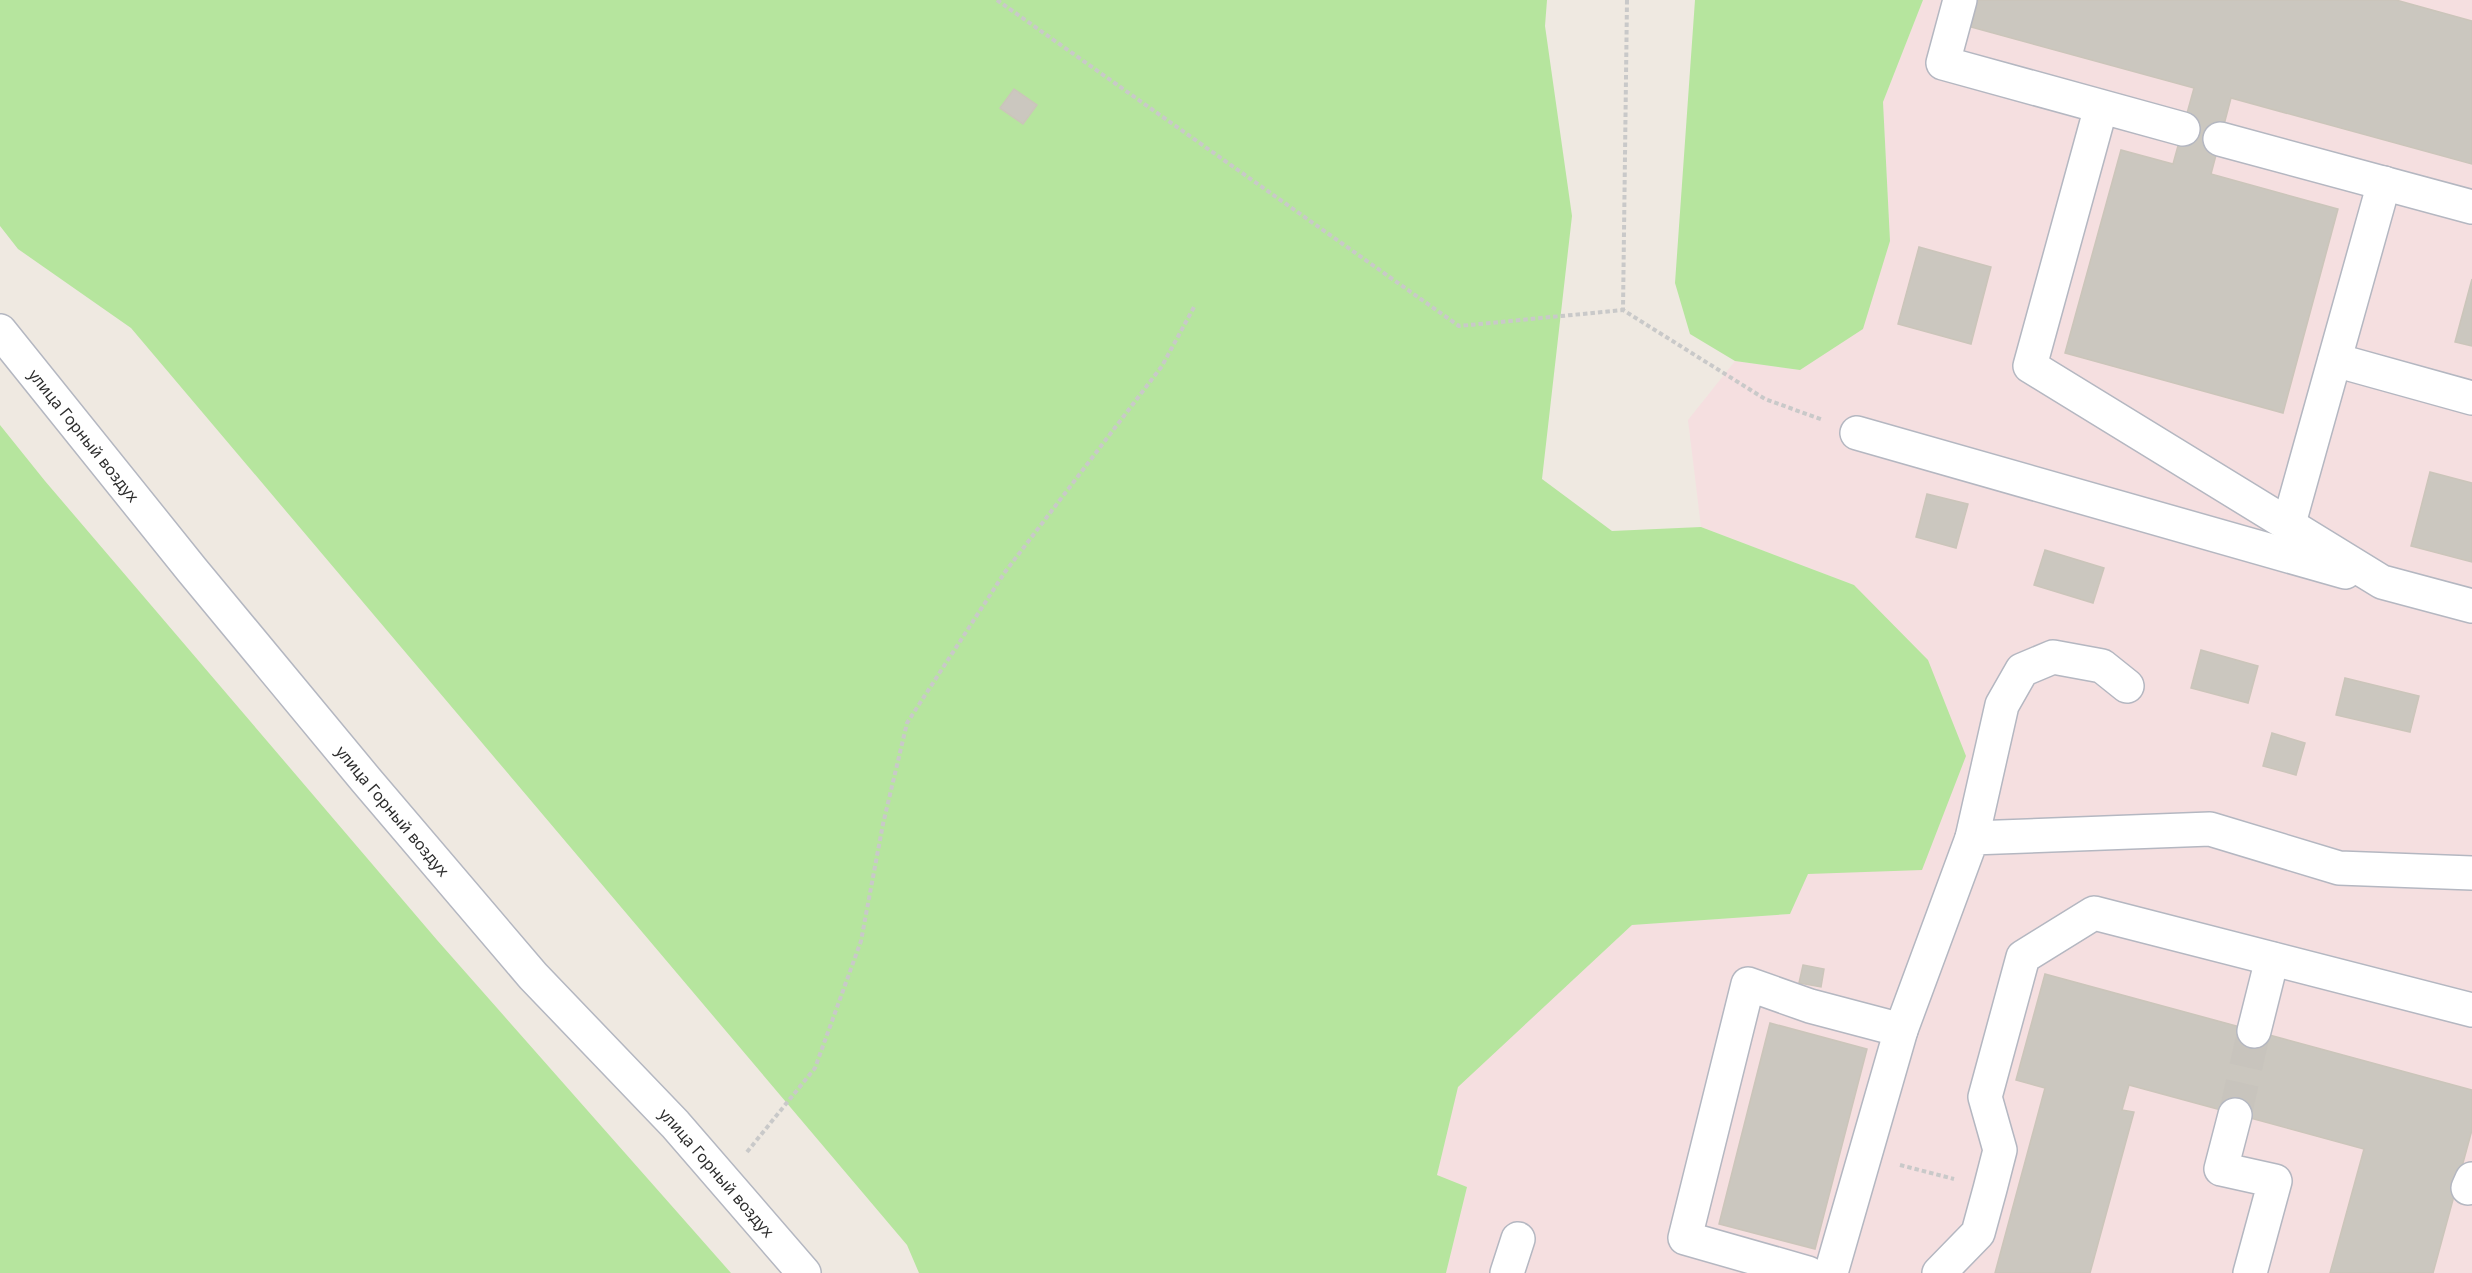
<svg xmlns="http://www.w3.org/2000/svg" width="2472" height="1273" viewBox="0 0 2472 1273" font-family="'Noto Sans',sans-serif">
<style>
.medical{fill:#f5dfe0}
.green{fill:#b6e59e}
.building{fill:#cbc7bf;stroke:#cbc5ba;stroke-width:1.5}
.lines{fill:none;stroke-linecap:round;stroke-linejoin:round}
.minor-tunnel{stroke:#c8c4bd;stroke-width:33;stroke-dasharray:33 16;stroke-linecap:butt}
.minor-casing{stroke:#b4b7c1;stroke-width:36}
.path{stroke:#c9c9c9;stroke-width:4;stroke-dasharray:4.5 3;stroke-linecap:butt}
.minor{stroke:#fff;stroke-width:33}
.labels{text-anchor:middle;stroke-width:4.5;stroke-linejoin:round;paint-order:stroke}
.street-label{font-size:16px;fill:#2e2e2e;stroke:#fff}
</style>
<rect width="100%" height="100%" fill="#efe9e1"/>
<polygon class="medical" points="1923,0 2472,0 2472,1273 1446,1273 1467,1187 1437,1176 1457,1087 1632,925 1790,914 1854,585 1701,527 1688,420 1735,361 1800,370 1890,241 1883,102"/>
<g class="green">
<polygon points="0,0 1547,0 1545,26 1572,216 1542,479 1612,531 1701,527 1854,585 1928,660 1966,756 1922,870 1808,874 1790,914 1632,925 1458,1087 1437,1175 1467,1187 1446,1273 919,1273 907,1245 131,328 18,249 0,226"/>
<polygon points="1695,0 1923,0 1883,102 1890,241 1863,329 1800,370 1735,361 1690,334 1675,283"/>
<polygon points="0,425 45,481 437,940 731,1273 0,1273"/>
</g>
<g class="building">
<polygon points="1978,0 2396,0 2472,21 2472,164 2231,98 2211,174 2338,209 2283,413 2065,353 2121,150 2173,164 2194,88 1971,27"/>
<polygon points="1014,89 1037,105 1023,124 1000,108"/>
<polygon points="1919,247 1991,267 1971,344 1898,324"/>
<polygon points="2472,279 2472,346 2455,342"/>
<polygon points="2430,472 2472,483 2472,562 2411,546"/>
<polygon points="1927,494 1968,504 1956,548 1916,537"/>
<polygon points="2045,550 2104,568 2093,603 2034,585"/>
<polygon points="2201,650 2258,666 2248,703 2191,688"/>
<polygon points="2345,678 2419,696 2410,732 2336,715"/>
<polygon points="2272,733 2305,743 2296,775 2263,766"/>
<polygon points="1803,965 1824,969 1821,987 1799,983"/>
<polygon points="2045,974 2472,1090 2472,1130 2433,1273 2330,1273 2364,1149 2129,1085 2122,1110 2134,1112 2090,1273 1995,1273 2045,1088 2016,1080"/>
<polygon points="1770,1023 1867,1049 1815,1249 1719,1224"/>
</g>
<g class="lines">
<polyline class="minor-tunnel" points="2235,1115 2254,1031"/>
<defs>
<g id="minor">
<polyline points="1960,0 1943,63 2183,129"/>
<polyline points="2101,107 2030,366 2382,582 2472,606"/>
<polyline points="2220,139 2472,207"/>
<path id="s1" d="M0,331l192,239 174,210 167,196 142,148 129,149"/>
<polyline points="2335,360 2472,398"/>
<polyline points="1857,433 2345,572"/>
<polyline points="2289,523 2384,183"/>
<polyline points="1972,838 2002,705 2022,670 2053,657 2102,666 2127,686"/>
<polyline points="2254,1031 2272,959"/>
<polyline points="2235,1115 2221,1169 2275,1181 2250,1273"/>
<polyline points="2468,1188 2472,1179"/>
<polyline points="1507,1273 1518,1239"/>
<polyline points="1808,1273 1685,1238 1748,984 1810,1006 1901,1030 1972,838 2210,829 2339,868 2472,873"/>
<polyline points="1831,1273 1901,1030"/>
<polyline points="1939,1273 1978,1233 1990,1189 2000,1150 1985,1097 2023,957 2094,913 2472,1010"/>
</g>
</defs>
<use href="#minor" class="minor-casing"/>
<g class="path">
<polyline points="997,0 1459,326 1623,310"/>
<polyline points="1627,0 1623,310 1765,399 1823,420"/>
<polyline points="747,1152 815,1068 861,941 883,824 907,723 1005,572 1162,366 1194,307"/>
<polyline points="1900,1165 1954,1179"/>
</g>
<use href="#minor" class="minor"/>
</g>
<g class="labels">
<g class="street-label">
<text dy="6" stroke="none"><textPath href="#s1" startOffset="134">улица Горный воздух</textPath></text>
<text dy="6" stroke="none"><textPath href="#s1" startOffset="620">улица Горный воздух</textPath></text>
<text dy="6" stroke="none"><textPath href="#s1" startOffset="1106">улица Горный воздух</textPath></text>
</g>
</g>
</svg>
